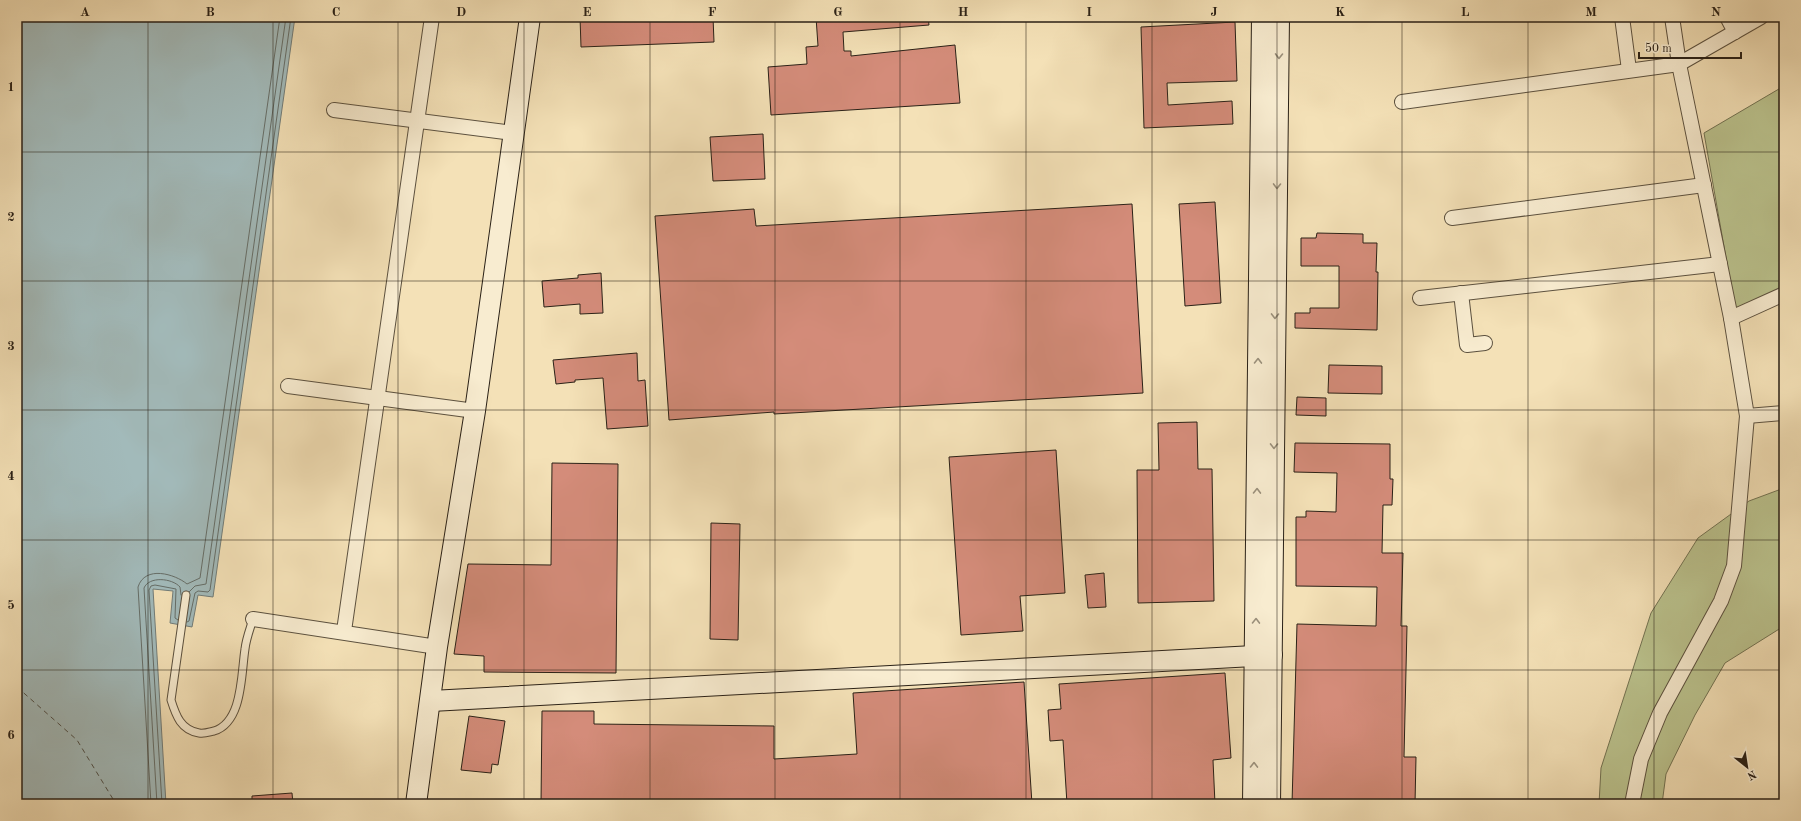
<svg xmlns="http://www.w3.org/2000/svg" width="1801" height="821" viewBox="0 0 1801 821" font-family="'Old Standard TT',serif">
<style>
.green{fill:#bbc38e;stroke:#727252}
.water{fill:#a2baba;stroke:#727d79}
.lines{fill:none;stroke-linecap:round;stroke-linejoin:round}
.shore{stroke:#666e68;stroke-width:1}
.ferry{stroke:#4e4f48;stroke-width:1;stroke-dasharray:5 4;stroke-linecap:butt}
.building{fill:#d48c7a;stroke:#2a2117}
.lane-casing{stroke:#5c513f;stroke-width:9}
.street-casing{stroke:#5c513f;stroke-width:16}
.secondary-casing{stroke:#2a2117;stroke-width:22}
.lane{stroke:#f8ecd0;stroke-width:7}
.street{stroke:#f8ecd0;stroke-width:14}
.secondary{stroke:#f8ecd0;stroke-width:20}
.oneway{stroke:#9b917d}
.grid{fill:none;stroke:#2a2117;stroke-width:1;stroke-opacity:0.55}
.neatline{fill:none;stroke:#2a2117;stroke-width:1.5}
.grid-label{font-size:13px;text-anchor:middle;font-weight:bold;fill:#2a2117}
</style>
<rect width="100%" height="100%" fill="#f4e1b7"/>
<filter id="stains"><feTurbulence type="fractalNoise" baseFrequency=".005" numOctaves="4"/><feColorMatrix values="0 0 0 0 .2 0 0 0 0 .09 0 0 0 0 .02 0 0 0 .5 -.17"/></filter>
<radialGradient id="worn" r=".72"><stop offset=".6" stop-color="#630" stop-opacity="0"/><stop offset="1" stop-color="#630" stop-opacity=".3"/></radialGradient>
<g class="green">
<polygon points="1784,86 1784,287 1735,309 1704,133"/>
<polygon points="1784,488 1784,626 1725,663 1695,715 1666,774 1662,804 1599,804 1601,768 1651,613 1698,538 1749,501"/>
</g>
<polygon class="water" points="17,17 295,17 213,597 198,595 192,627 170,623 173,591 153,589 166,804 17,804"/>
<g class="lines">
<g class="shore">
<polyline points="189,592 195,586 206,584 286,17"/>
<polyline points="187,622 189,621 195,593 198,591 208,592 210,590 291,17"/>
<path d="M151,804l-13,-217c7,-22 37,-13 49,-3l13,-6 80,-561"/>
<path d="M157,804l-13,-216c5,-12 28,-10 36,-1l1,8"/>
<polyline points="162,804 149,590 151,586 155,585 176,589 175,618 178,620"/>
</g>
<polyline class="ferry" points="17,687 77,740 116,804"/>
</g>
<g class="building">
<polygon points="580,17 713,17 714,42 581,47"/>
<polygon points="816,17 928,17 929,25 843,32 844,51 851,51 851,56 955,45 960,103 771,115 768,67 807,64 806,47 818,46"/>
<polygon points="1235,22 1237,81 1167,83 1168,105 1232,101 1233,124 1144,128 1141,27"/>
<polygon points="763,134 765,179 713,181 710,137"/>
<polygon points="1215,202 1221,303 1185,306 1179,204"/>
<polygon points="1132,204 1143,393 774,414 774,412 669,420 655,216 754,209 756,226"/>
<polygon points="1317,233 1363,234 1363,243 1377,243 1376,272 1378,272 1377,330 1295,328 1295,313 1310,313 1310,308 1339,308 1339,266 1301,266 1301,238 1316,238"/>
<polygon points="601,273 603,313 580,314 580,304 544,307 542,281 578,278 578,275"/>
<polygon points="637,353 638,381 645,380 648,426 607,429 603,378 575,380 575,382 556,384 553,360"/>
<polygon points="1329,365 1382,366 1382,394 1328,393"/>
<polygon points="1297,397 1326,398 1326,416 1296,415"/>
<polygon points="1197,422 1198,469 1212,469 1214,601 1138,603 1137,470 1159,470 1158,423"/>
<polygon points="1295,443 1390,444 1390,479 1393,479 1392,505 1383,505 1382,553 1403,553 1401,626 1407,626 1404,757 1416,757 1415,804 1292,804 1297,624 1376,626 1377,587 1296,586 1296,517 1306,517 1306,511 1336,512 1337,473 1294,472"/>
<polygon points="1056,450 1065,593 1020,596 1023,631 961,635 949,457"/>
<polygon points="552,463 618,464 616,673 484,672 484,656 454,654 468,564 551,565"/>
<polygon points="711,523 740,524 738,640 710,639"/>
<polygon points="1104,573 1106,607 1088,608 1085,575"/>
<polygon points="1225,673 1231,758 1213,760 1215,804 1067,804 1063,740 1050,741 1048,710 1061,709 1059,684"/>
<polygon points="1024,682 1032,804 541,804 542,711 594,711 594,724 774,726 774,759 857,754 853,693"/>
<polygon points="469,716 505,721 498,765 492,764 491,773 461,770"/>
<polygon points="292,793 293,804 252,804 252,796"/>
</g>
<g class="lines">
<defs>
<path id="lane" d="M186,595l-15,105c5,16 10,30 28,33 6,1 10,-1 15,-2 29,-9 27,-57 31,-82 1,-10 5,-20 8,-30"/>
<g id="street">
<polyline points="1622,17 1629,70"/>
<polyline points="1727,17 1735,32"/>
<polyline points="1402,102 1679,64 1761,17"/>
<polyline points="334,110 513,133"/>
<polyline points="1452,218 1704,185"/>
<polyline points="1461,293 1467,345 1485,343"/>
<polyline points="1420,298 1720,264"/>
<polyline points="1731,318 1784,294"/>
<polyline points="288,386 475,411"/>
<polyline points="1747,416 1784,413"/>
<polyline points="253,619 437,647"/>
<polyline points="344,631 432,17"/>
<polyline points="1632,804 1641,759 1660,713 1721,601 1734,566 1747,416 1731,318 1679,64 1672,17"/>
</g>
<g id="secondary">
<polyline points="431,701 1272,655"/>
<polyline points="416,804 437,647 475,411 530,17"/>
<polyline points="1253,804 1262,17"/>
<polyline points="1270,804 1279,17"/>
</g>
</defs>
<use href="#lane" class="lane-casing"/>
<use href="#street" class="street-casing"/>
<use href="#secondary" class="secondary-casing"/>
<use href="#lane" class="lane"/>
<use href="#street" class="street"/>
<use href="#secondary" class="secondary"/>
</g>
<defs><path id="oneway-chevron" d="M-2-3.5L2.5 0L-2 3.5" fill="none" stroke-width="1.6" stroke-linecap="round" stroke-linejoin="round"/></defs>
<g class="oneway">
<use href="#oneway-chevron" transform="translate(1279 56) rotate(91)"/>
<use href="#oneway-chevron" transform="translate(1277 186) rotate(91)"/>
<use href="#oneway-chevron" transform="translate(1275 316) rotate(91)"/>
<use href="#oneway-chevron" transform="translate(1258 361) rotate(-89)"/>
<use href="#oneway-chevron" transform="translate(1274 446) rotate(91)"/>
<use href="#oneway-chevron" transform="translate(1257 491) rotate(-89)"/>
<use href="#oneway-chevron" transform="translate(1256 621) rotate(-89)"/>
<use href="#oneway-chevron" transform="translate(1254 765) rotate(-89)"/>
</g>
<path class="grid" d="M148,17v787M273,17v787M398,17v787M524,17v787M650,17v787M775,17v787M900,17v787M1026,17v787M1152,17v787M1277,17v787M1402,17v787M1528,17v787M1654,17v787M17,152h1767M17,281h1767M17,410h1767M17,540h1767M17,670h1767"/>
<rect width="1801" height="821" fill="none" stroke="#f4e1b7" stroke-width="44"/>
<g transform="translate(1747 767) rotate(150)" stroke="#f8ecd0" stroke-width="3" paint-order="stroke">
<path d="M0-3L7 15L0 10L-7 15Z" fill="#2a2117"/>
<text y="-6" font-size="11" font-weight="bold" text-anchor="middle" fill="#2a2117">N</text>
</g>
<path d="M1639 52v6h102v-6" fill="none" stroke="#2a2117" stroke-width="2"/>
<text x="1645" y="52" font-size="12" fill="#2a2117" stroke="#f8ecd0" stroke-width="3" paint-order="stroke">50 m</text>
<rect x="22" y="22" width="1757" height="777" class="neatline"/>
<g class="grid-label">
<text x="85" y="16">A</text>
<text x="210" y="16">B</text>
<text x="336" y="16">C</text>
<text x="461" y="16">D</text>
<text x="587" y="16">E</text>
<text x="712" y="16">F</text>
<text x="838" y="16">G</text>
<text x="963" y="16">H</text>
<text x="1089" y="16">I</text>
<text x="1214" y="16">J</text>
<text x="1340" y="16">K</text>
<text x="1465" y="16">L</text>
<text x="1591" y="16">M</text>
<text x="1716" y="16">N</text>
<text x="11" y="91">1</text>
<text x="11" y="221">2</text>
<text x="11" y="350">3</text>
<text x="11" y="480">4</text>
<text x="11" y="609">5</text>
<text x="11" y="739">6</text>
</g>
<rect width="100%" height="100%" filter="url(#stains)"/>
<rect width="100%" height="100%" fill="url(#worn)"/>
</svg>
